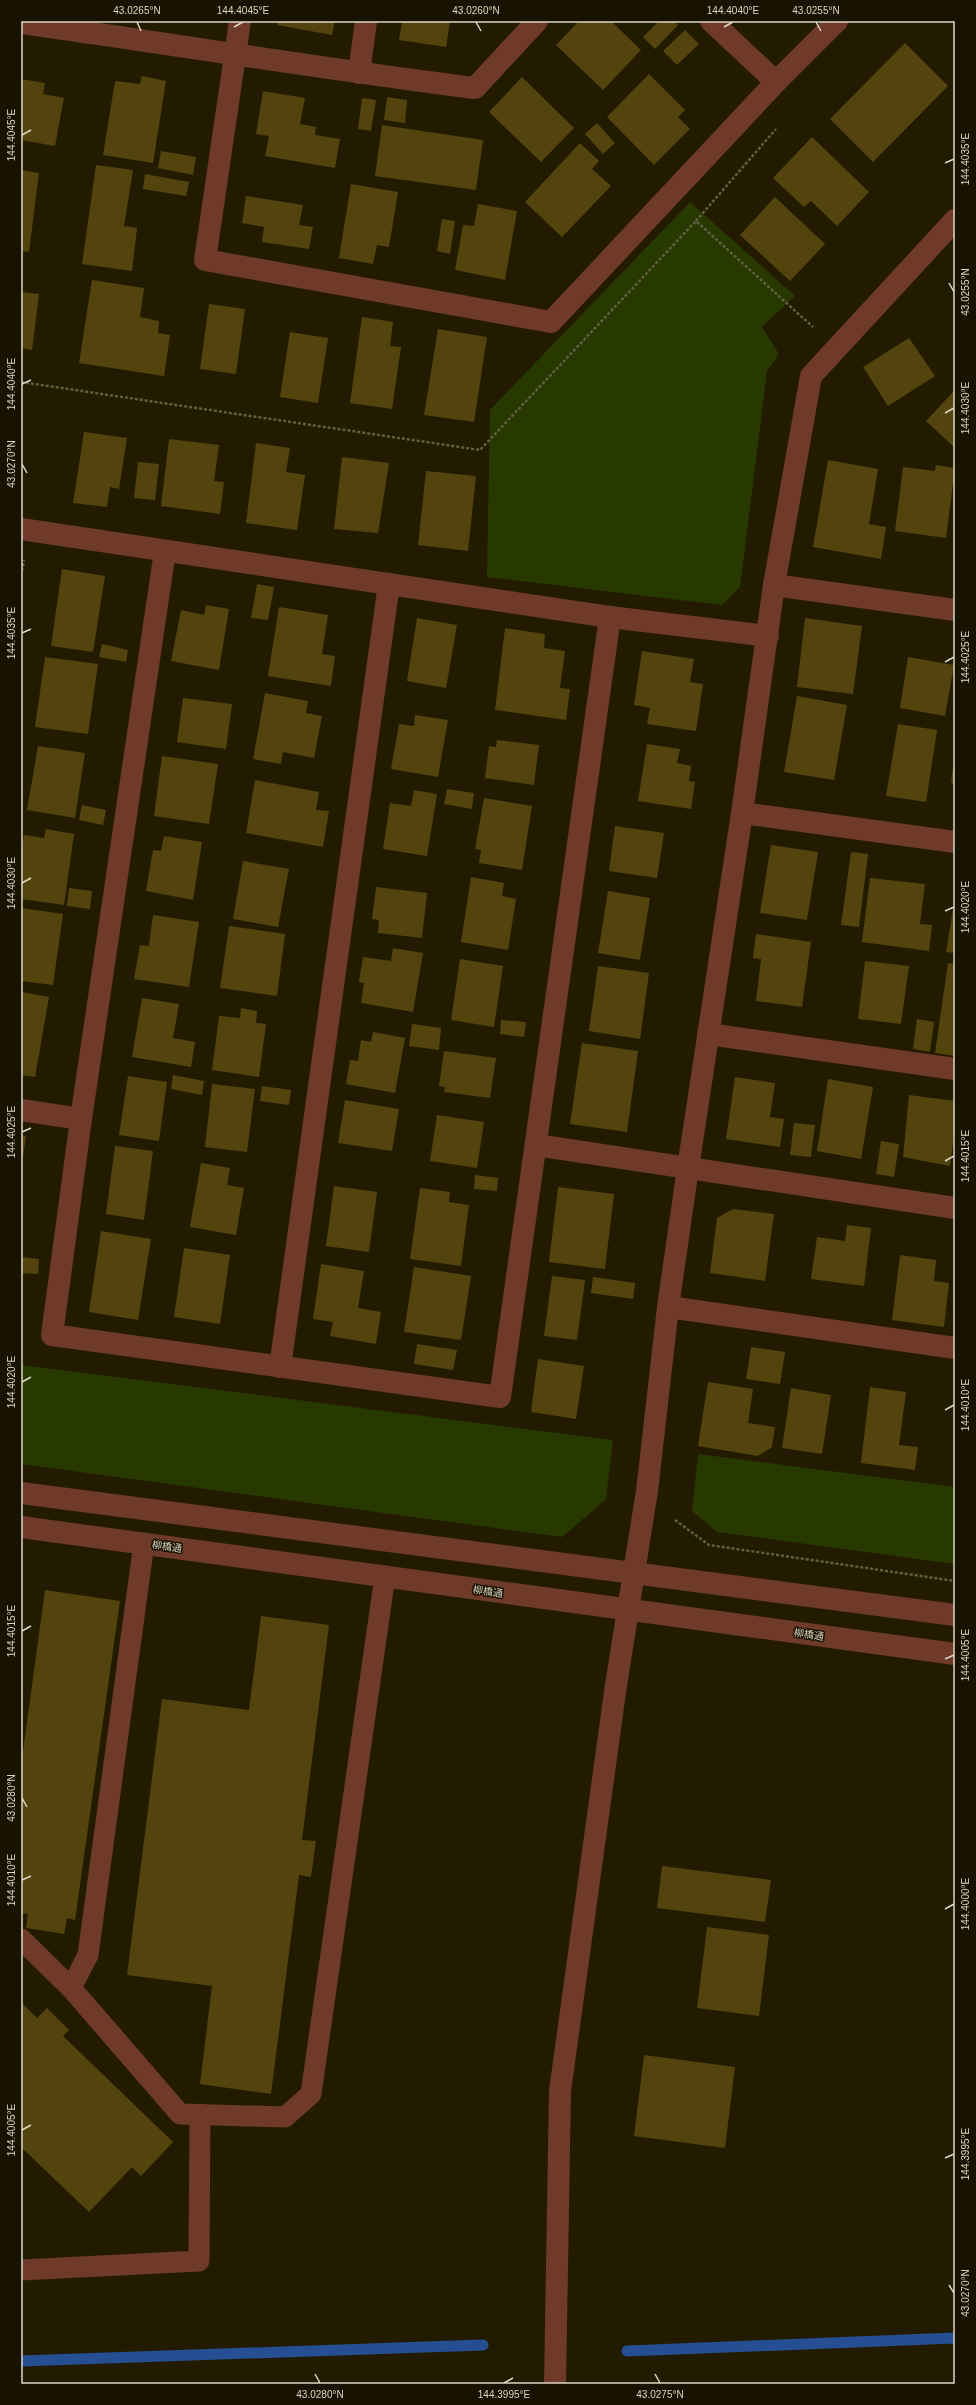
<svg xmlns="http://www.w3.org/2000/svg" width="976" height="2405" viewBox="0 0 976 2405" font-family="Helvetica,'Noto Sans JP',sans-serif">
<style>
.green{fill:#283900}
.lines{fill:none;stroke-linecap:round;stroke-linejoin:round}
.stream{stroke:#264e92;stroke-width:11}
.building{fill:#53440d}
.path{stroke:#645d45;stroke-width:2.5;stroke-dasharray:3 2;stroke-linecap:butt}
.service{stroke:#6f3a28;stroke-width:21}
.minor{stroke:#6f3a28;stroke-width:22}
.tertiary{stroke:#6f3a28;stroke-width:22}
.ticks{fill:none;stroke:#dcd7c5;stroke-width:1.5}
.labels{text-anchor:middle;stroke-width:3;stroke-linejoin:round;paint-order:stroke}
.street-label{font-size:10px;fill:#dcd7c5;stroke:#181200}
.neatline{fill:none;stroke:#dcd7c5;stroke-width:1.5}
.ticks-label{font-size:10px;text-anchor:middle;fill:#dcd7c5}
</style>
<rect width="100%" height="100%" fill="#231b00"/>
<g class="green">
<polygon points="690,202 795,296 762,327 779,354 767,371 740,587 722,605 487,577 490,410"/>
<polygon points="21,1365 613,1440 606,1499 562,1537 21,1464"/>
<polygon points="698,1454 955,1487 955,1564 717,1532 692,1511"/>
</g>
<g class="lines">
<g class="stream">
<polyline points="627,2351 955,2338"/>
<polyline points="21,2361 483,2345"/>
</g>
</g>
<g class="building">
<polygon points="278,21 335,21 332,35 277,25"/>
<polygon points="402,21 450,21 446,47 399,40"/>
<polygon points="579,21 611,21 641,50 603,90 556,45"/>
<polygon points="659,21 674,21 678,25 655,49 643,37"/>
<polygon points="685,30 699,44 677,65 663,51"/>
<polygon points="905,43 948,86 873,162 830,119"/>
<polygon points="649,74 685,110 678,117 690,129 654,165 607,117"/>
<polygon points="142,76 166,81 153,163 103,155 115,81 140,84"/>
<polygon points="522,77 574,128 541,162 489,112"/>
<polygon points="21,79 45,83 43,94 64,98 55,146 21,140"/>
<polygon points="263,91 305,98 300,124 316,127 315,135 340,139 335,168 265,156 269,136 256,134"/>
<polygon points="387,97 407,100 405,123 384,120"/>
<polygon points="362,98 376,100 371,131 358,129"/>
<polygon points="597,123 615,143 603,154 585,134"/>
<polygon points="382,125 483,140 476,190 375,176"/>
<polygon points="812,137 869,192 837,226 811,201 804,207 773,178"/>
<polygon points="580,143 599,161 592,169 611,186 562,237 525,202"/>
<polygon points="161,151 196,157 193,175 158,168"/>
<polygon points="96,165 133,170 124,226 137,228 132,271 82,264"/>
<polygon points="21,170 39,173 29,252 21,251"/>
<polygon points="145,174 189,182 186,196 143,189"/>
<polygon points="351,184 398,192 389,247 377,245 373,264 339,258"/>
<polygon points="246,196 303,205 299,225 313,227 309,249 262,242 264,227 242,223"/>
<polygon points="775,197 825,244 790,281 740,235"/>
<polygon points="478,204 517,211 505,280 455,270 463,225 474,226"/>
<polygon points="442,219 455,221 450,254 437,251"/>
<polygon points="92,280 144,288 140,317 159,321 158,333 170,335 164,376 79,363"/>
<polygon points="21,292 39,294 32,350 21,348"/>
<polygon points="209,304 245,309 236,374 200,369"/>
<polygon points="362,317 393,322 390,346 401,347 392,409 350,403"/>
<polygon points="438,329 487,337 474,422 424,415"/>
<polygon points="290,332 328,338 318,403 280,397"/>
<polygon points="909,338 935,376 888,406 863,367"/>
<polygon points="955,390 955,448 926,421"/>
<polygon points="84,432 127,438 119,489 110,487 107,507 73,503"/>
<polygon points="169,439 219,445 214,481 224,482 220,514 161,506"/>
<polygon points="256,443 290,448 286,472 305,475 297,530 246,523"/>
<polygon points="342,457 389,463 378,533 334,529"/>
<polygon points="828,460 878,469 869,524 886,527 881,559 813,547"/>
<polygon points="138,462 159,464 155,500 134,498"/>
<polygon points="936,465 955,468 946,538 895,531 903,467 935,471"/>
<polygon points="426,471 476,476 468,551 418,545"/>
<polygon points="62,569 105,576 93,652 51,646"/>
<polygon points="257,584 274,587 268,620 251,618"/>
<polygon points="206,605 229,609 219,670 171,661 181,610 204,615"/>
<polygon points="279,607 328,615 322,654 335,656 331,686 268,676"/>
<polygon points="417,618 457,625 446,688 407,681"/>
<polygon points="805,618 862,626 853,694 797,687"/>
<polygon points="505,628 545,634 544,648 565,651 560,688 570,689 566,720 495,710"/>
<polygon points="102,644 128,650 126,662 99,657"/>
<polygon points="642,651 694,659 690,682 703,684 696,731 647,724 650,708 634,705"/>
<polygon points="45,657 98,664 88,734 35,727"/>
<polygon points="908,657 954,665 945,716 900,708"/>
<polygon points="265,693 308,701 306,713 322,716 314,758 283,752 281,764 253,759"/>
<polygon points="797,696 847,705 834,780 784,772"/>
<polygon points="183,698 232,704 226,749 177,742"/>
<polygon points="415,715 448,720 438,777 391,769 399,724 414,726"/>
<polygon points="898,724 937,730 926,802 886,796"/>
<polygon points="497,740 539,745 534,785 485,778 489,746 496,747"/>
<polygon points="647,744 680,749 677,763 691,766 689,781 695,782 691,809 638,801"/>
<polygon points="38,746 85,753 75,818 27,810"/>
<polygon points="162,756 218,764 209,824 154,816"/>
<polygon points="954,760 955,760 955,784 951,783"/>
<polygon points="255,780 319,792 316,810 329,811 323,847 246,833"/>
<polygon points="447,789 474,793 472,809 444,804"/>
<polygon points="414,790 437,794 427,856 383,849 390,803 411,806"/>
<polygon points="484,798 532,806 522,870 479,863 481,850 475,849"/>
<polygon points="82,805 106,810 103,825 79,820"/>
<polygon points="615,826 664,833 657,878 609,871"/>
<polygon points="46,829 74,834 64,905 21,899 21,855 24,835 44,838"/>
<polygon points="164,836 202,842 193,900 146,891 153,850 161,851"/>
<polygon points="771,845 818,852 807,920 760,913"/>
<polygon points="851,852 868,854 859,927 841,925"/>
<polygon points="243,861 289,869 278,927 233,919"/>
<polygon points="471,877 504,883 502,896 516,899 508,950 461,942"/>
<polygon points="870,878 925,884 920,924 932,925 929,951 862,942"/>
<polygon points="376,887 427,893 422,938 378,933 379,920 372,919"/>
<polygon points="69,888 92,891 90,909 67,906"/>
<polygon points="608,891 650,898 640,960 598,953"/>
<polygon points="954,903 955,903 955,953 946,952"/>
<polygon points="21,908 63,914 53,985 21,981"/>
<polygon points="153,915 199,922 189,987 134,979 140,945 149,946"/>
<polygon points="229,926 285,934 277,996 220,988"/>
<polygon points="756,934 811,942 802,1007 756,1001 761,959 753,958"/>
<polygon points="393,948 423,953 413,1012 361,1003 364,983 359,982 363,957 391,961"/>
<polygon points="460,959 503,966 494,1027 451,1020"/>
<polygon points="865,961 909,966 901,1024 858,1019"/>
<polygon points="948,963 955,964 955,1056 935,1053"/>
<polygon points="598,966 649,973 640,1039 589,1031"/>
<polygon points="21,992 49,997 35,1077 21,1075"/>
<polygon points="142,998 179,1004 173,1038 195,1042 191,1067 132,1057"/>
<polygon points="241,1008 257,1011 256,1023 266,1024 259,1077 212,1070 219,1016 240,1018"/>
<polygon points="917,1019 934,1022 930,1052 913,1049"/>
<polygon points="501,1020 526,1022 524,1037 500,1034"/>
<polygon points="412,1024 441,1028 439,1050 409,1046"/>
<polygon points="373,1032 405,1038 395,1093 346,1084 350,1060 358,1061 361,1040 371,1042"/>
<polygon points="582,1043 638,1051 627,1132 570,1124"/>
<polygon points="444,1051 496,1058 490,1098 444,1092 445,1087 439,1086"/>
<polygon points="173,1075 204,1081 202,1095 171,1089"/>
<polygon points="128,1076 167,1082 159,1141 119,1135"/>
<polygon points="735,1077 775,1083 770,1117 784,1119 780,1147 726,1139"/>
<polygon points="828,1079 873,1087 861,1159 817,1151"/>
<polygon points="212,1084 255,1089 247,1152 205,1147"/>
<polygon points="262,1086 291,1090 289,1105 260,1101"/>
<polygon points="909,1095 955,1101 955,1124 950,1166 903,1157"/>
<polygon points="345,1100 399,1109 392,1151 338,1143"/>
<polygon points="437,1115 484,1122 477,1168 430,1161"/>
<polygon points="794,1123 815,1125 811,1157 790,1155"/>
<polygon points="21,1135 26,1136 22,1164 21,1164"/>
<polygon points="881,1141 899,1144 894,1177 876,1174"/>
<polygon points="115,1146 153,1151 144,1220 106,1214"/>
<polygon points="201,1163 230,1168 227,1185 244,1188 236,1235 190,1227"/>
<polygon points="475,1175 498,1178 497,1191 474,1189"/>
<polygon points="334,1186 377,1192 369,1252 326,1246"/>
<polygon points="558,1187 614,1194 605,1269 549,1262"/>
<polygon points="420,1188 450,1192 449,1202 469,1205 461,1266 410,1259"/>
<polygon points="733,1209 774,1214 765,1281 710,1273 717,1218"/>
<polygon points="847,1225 871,1228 864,1286 811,1279 817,1237 845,1241"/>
<polygon points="101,1231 151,1239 138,1320 89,1312"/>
<polygon points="184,1248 230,1255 220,1324 174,1317"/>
<polygon points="900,1255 936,1260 934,1281 949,1283 944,1327 892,1320"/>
<polygon points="21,1257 39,1259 38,1274 21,1273"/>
<polygon points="321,1264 364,1271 358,1308 381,1312 376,1344 330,1336 333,1322 313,1319"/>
<polygon points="414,1267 471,1276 461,1340 404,1332"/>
<polygon points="552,1276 585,1280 577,1340 544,1336"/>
<polygon points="593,1277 635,1283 633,1299 591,1293"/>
<polygon points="417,1344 457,1350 453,1370 414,1364"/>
<polygon points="751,1347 785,1352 780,1384 746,1379"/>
<polygon points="538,1359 584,1366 576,1419 531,1412"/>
<polygon points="708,1382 753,1389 748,1423 775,1427 772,1447 758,1456 698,1446"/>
<polygon points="870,1387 906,1392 899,1445 918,1447 915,1470 861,1463"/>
<polygon points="791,1388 831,1395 822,1454 782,1448"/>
<polygon points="45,1590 120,1601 75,1920 67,1918 64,1934 26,1928 28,1914 21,1913 21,1766"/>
<polygon points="261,1616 329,1625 302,1840 316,1841 311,1877 299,1875 271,2094 200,2084 212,1986 127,1975 162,1699 249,1710"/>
<polygon points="662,1866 771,1880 765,1922 657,1908"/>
<polygon points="707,1927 769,1935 759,2016 697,2008"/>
<polygon points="21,2002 37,2018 47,2008 69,2030 63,2036 173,2142 141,2176 132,2167 89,2212 21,2147"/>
<polygon points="644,2055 735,2067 725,2148 634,2136"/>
</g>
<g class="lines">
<g class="path">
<polyline points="696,221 776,129"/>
<polyline points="21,382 480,450 696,221 813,327"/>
<polyline points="21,576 24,560"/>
<polyline points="675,1520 709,1545 955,1581"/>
</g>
<g class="service">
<polyline points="21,1939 71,1988 180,2114 285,2117 311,2094 385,1576"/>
<polyline points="71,1988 88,1955 144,1543"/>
<polyline points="21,2270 199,2261 200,2114"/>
</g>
<g class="minor">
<polyline points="240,21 205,260 551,322 776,82 837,21"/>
<polyline points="711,21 776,82"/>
<path d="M21,23c152,21 303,46 454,65l62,-67"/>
<polyline points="359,73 366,21"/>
<polyline points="21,529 610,617 768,636"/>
<polyline points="165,551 81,1119 52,1335 500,1397 610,617"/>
<polyline points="774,585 955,610"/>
<polyline points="742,813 955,842"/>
<polyline points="708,1034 955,1069"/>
<polyline points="21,1110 81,1119"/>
<polyline points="536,1145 955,1208"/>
<polyline points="668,1307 955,1348"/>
<polyline points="280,1367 389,584"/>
<polyline points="555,2384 560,2091 616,1685 647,1491 668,1307 688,1168 742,813 774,585 811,376 955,220"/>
</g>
<g class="tertiary">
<polyline points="21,1493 955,1615"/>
<polyline points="21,1527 955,1654"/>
</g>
</g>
<path class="ticks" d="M137,22l4,9M476,22l5,9M816,22l5,9M234,27l9,-5M724,27l9,-5M22,135l9,-5M945,163l9,-4M949,283l5,9M22,384l9,-4M945,413l9,-5M22,464l5,9M22,633l9,-4M945,662l9,-5M22,883l9,-5M945,911l9,-4M22,1132l9,-4M945,1161l9,-5M22,1382l9,-5M945,1410l9,-5M22,1631l9,-5M945,1659l9,-4M22,1798l5,9M22,1880l9,-4M945,1909l9,-5M22,2130l9,-5M945,2158l9,-4M949,2285l5,8M315,2374l5,9M655,2374l5,9M504,2383l9,-5"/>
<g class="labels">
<g class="street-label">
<text transform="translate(167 1546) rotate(8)" y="4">柳橋通</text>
<text transform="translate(488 1591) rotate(8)" y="4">柳橋通</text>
<text transform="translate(809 1634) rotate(8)" y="4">柳橋通</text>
</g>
</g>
<rect width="976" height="2405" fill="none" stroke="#181200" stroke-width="44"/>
<rect x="22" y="22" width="932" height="2361" class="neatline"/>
<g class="ticks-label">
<text x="137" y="14">43.0265°N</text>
<text x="243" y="14">144.4045°E</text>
<text x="476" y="14">43.0260°N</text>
<text x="733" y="14">144.4040°E</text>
<text x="816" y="14">43.0255°N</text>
<text transform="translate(11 135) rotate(-90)" y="4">144.4045°E</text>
<text transform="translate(965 159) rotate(-90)" y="4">144.4035°E</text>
<text transform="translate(965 292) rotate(-90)" y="4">43.0255°N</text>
<text transform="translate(11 384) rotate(-90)" y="4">144.4040°E</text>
<text transform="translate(965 408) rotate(-90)" y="4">144.4030°E</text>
<text transform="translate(11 464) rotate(-90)" y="4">43.0270°N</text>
<text transform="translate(11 633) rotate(-90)" y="4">144.4035°E</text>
<text transform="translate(965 657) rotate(-90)" y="4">144.4025°E</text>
<text transform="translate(11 883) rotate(-90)" y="4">144.4030°E</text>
<text transform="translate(965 907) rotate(-90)" y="4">144.4020°E</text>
<text transform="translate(11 1132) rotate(-90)" y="4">144.4025°E</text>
<text transform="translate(965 1156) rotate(-90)" y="4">144.4015°E</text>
<text transform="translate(11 1382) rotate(-90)" y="4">144.4020°E</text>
<text transform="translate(965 1405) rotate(-90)" y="4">144.4010°E</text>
<text transform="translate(11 1631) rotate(-90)" y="4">144.4015°E</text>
<text transform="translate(965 1655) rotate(-90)" y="4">144.4005°E</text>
<text transform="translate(11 1798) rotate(-90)" y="4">43.0280°N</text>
<text transform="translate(11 1880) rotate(-90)" y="4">144.4010°E</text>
<text transform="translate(965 1904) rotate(-90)" y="4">144.4000°E</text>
<text transform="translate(11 2130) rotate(-90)" y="4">144.4005°E</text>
<text transform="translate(965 2154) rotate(-90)" y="4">144.3995°E</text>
<text transform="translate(965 2293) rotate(-90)" y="4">43.0270°N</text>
<text x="320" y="2398">43.0280°N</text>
<text x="504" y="2398">144.3995°E</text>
<text x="660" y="2398">43.0275°N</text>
</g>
</svg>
